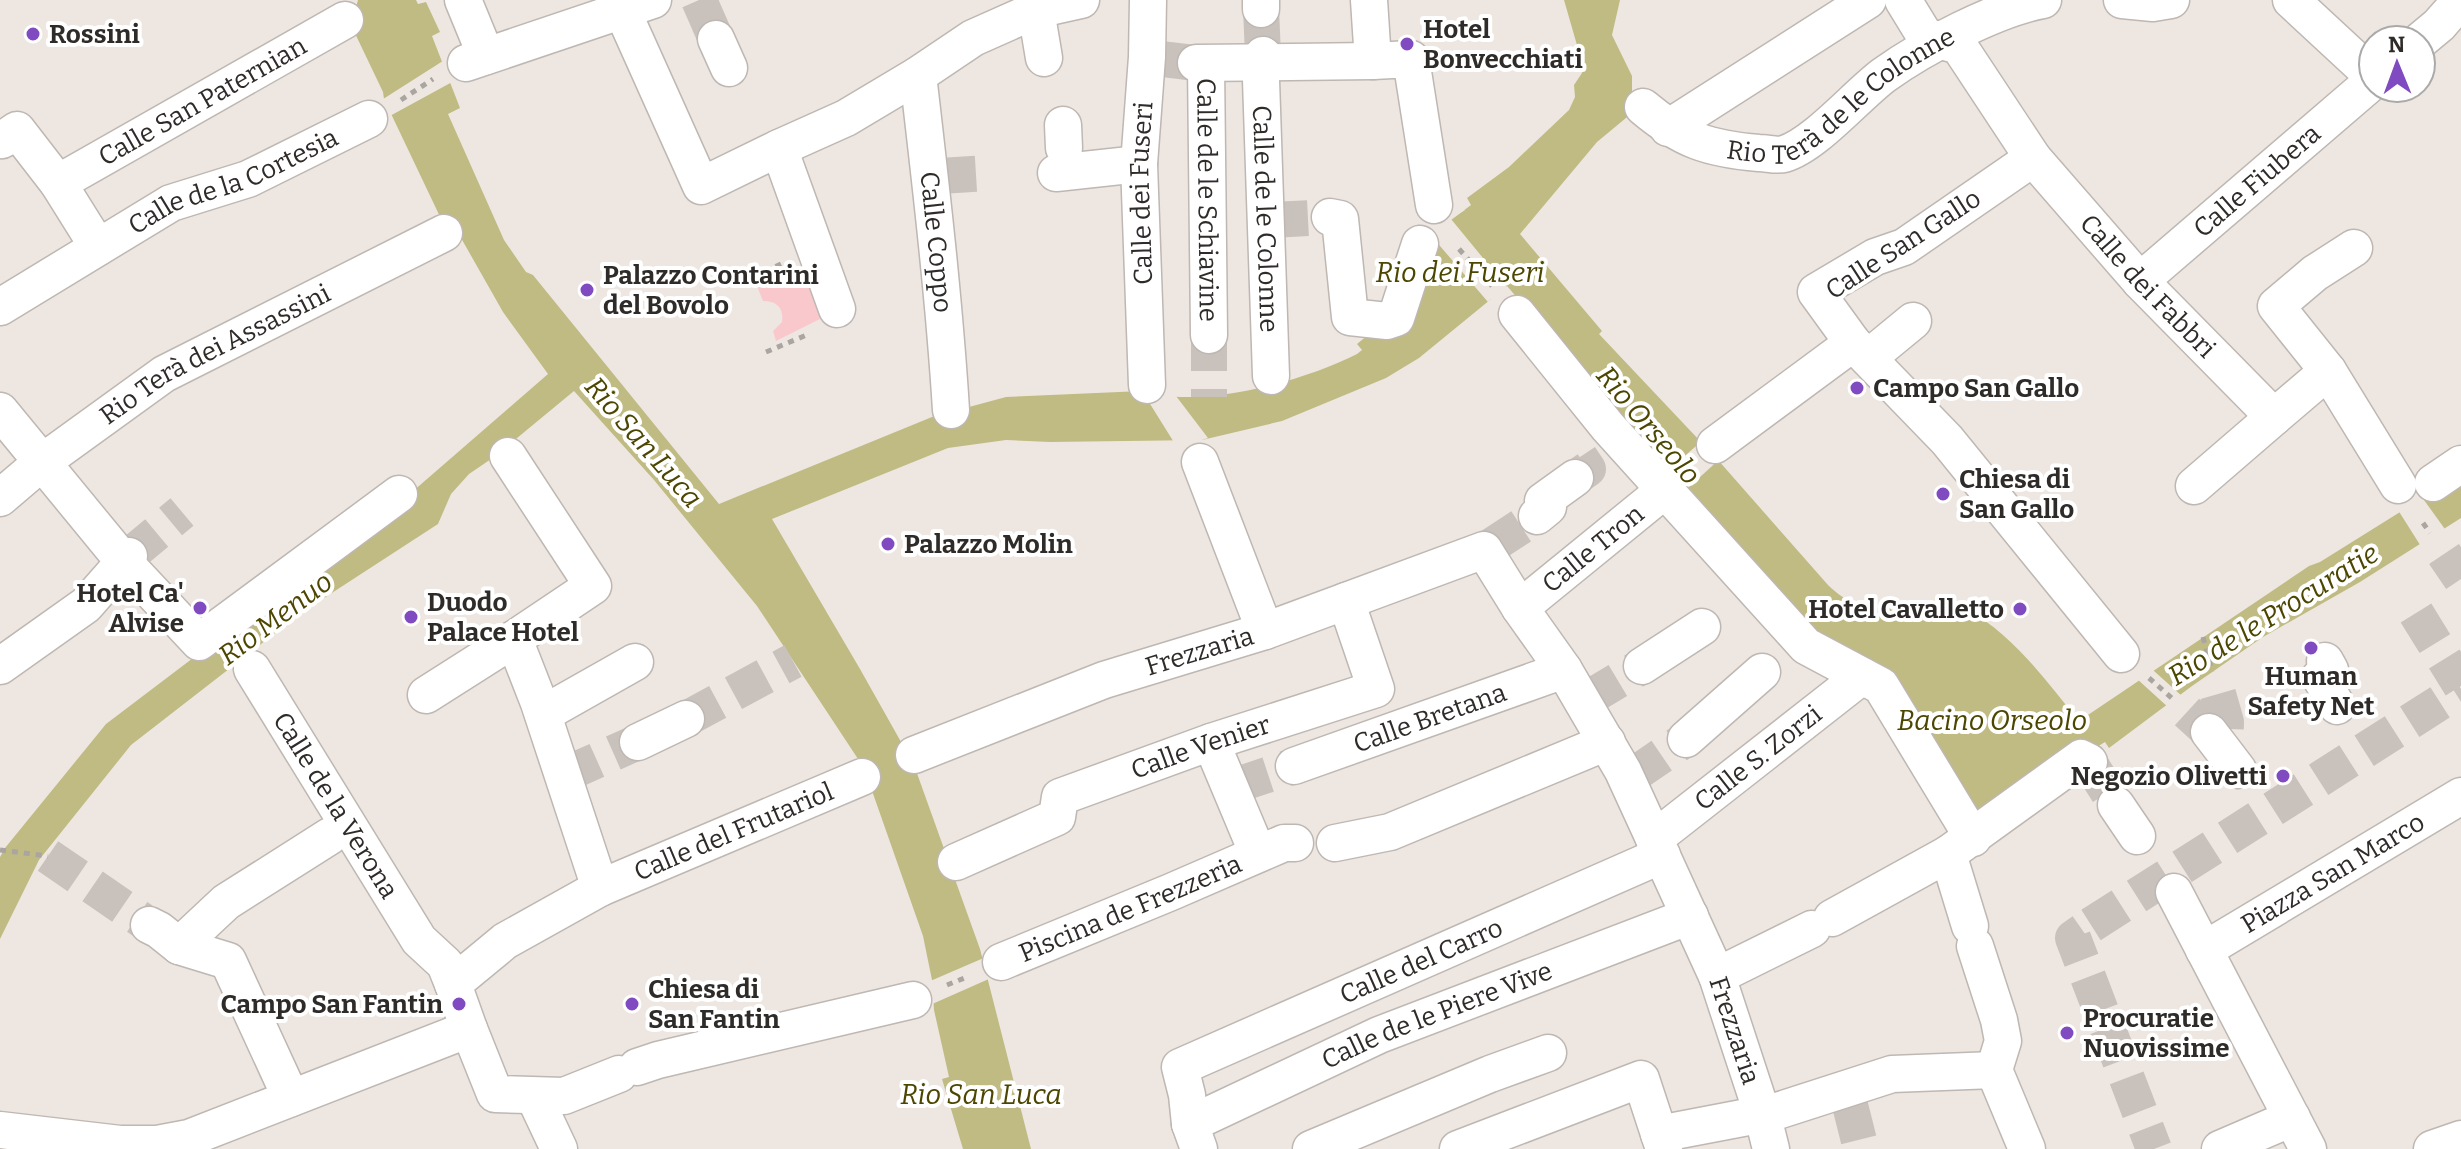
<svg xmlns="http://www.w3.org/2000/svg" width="2461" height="1149" viewBox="0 0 2461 1149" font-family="Bitter,serif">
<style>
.green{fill:#f8c8cd}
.water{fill:#c0bb83}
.pier{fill:#eee7e1}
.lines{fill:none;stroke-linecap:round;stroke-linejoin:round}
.pedestrian-tunnel{stroke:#c8c1bc;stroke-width:36;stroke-dasharray:36 18;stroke-linecap:butt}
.pedestrian-casing{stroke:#beb7b2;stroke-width:39}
.path{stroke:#aaa5a0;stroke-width:5;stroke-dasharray:6 6;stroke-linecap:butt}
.pedestrian{stroke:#fff;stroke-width:36}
.poi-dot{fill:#804ac1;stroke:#fff;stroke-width:3}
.labels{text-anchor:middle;stroke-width:8;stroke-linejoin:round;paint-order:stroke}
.poi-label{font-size:26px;font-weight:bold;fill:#2e2b29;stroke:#fff;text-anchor:start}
.street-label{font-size:26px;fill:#2e2b29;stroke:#fff}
.water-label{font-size:28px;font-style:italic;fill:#4c4600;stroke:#fff}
</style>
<rect width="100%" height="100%" fill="#eee7e1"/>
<path class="green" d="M805,265l17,53 -46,23 -3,-10 9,-9c2,-14 -5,-21 -19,-21l-6,-15z"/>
<path class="water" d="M358,0h58l2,4 8,-2 14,30 -8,4 28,72 -12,6 56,126 22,32 7,3 186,229 213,-87 74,-20 136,-6c58,19 162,-10 215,-37l5,-4 -5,-6 17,-14 57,-95 40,-30 -4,-7 42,-31 60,-57 6,-13 -1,-12 8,-12 1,-7 -19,-66h56l-8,35 20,41v37l-35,29 -77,92 82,97 -3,3 119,126 110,125c34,33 56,22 97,17 6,-1 13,-3 19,-3 7,1 16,6 22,10 48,26 79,71 113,112l230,-155 11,-4 141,-88v44l-101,64 -97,55 -71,49 -83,62 -4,-6 -127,79 -88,-142 -69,-31 -314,-362 -88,72 -33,20 -104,43 -80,19 -152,2 -44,-2 -58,8 -176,71 88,150 54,96 66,184 51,200h-68l-21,-70 7,-2 -15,-67 -2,-30 -9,-44 -59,-168 -107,-162 -103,-126 -80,-89 -80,66 -25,17 -18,20 -13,30 -137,89 -170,132 -92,115 -39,79v-82l5,-9 101,-124 306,-232 136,-118 -45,-62 -42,-74 -18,-15 -59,-124 -1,-7 -32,-67z"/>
<g class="pier">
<polygon points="446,59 454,81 388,117 380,101"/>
<polygon points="1459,209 1465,210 1451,219 1524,308 1521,311 1506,292 1494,302 1491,299 1488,302 1428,232"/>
<polygon points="1142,391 1153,395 1176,396 1208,438 1202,440 1202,444 1175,444"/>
<polygon points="1704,439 1721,458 1679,496 1662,476"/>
<polygon points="2435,487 2437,490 2424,500 2447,532 2422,548 2398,510"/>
<polygon points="2151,668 2154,671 2183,697 2169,708 2136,678"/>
<polygon points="986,957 991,978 930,1005 928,982"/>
</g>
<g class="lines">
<g class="pedestrian-tunnel">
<polyline points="699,0 716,39"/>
<polyline points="1261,9 1263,55"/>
<polyline points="1154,58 1196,63"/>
<polyline points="940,176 987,173"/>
<polyline points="1272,220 1330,217"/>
<polyline points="1209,335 1209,397"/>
<polyline points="1575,478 1588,469 1580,457"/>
<polyline points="1491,546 1537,516"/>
<polyline points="2444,554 2461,579"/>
<polyline points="129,556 182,512"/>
<polyline points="2416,613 2461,686"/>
<polyline points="2218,694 2226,722 2225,753"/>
<polyline points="1587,699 1642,666"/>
<polyline points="2187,712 2209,732"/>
<polyline points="686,719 793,661"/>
<polyline points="2089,762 2116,805"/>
<polyline points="564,775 638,742"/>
<polyline points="1632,776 1686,739"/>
<polyline points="1234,786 1294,766"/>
<polyline points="48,856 149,925"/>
<polyline points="2091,925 2461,689"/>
<polyline points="2083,931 2073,938 2154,1149"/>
<polyline points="1850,1105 1861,1149"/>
</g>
<defs>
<g id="pedestrian">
<polyline points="463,0 486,56"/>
<polyline points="628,0 622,10 701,186 779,148 846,118 918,75 973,38 1036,10 1081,0"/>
<polyline points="1261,0 1261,9"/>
<polyline points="1369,0 1373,61 1411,59 1434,205"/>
<path id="s1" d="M1903,0l22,36 34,10 74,112 107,123 134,136 54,-46 70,114"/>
<polyline points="2122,0 2153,3 2171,0"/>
<polyline points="2291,0 2373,76"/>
<polyline points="1036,10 1044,58"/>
<polyline points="716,39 729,68"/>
<polyline points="2421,40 2439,25 2461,0"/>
<path id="s2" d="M1263,55l-2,25 10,296"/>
<polyline points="466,63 653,0"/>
<polyline points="1196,63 1373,61"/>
<path id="s3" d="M1206,64l3,271"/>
<path id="s4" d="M918,75c13,112 26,223 33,335"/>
<path id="s5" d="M1643,107c39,33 66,42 116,46 8,0 18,3 25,1 31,-9 73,-59 100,-79 39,-28 113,-67 159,-75"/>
<polyline points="1063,125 1064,148"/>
<polyline points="1668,128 1868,0"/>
<polyline points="0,139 2,140 17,130 58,183 98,247"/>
<polyline points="779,148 837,309"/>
<polyline points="2033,158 1904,247 1875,257 1816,292 1853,343 1947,440 2121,654"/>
<polyline points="1056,173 1139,164"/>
<path id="s6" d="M58,183l287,-163"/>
<polyline points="1330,217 1340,219 1350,317 1387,321 1396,318 1420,244"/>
<path id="s7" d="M2140,281l233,-200"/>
<path id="s8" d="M0,307l171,-104 77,-24 121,-60"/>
<polyline points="1517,314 1608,427 1806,646 1881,686 1973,838"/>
<polyline points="1868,358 1913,321"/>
<polyline points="2328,371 2276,306 2315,273 2354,248"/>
<path id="s9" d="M1147,385l-8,-221 8,-107 1,-57"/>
<polyline points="0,411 125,563 199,642 399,494"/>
<polyline points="1715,445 1853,343"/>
<polyline points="508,456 593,586 514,639 539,703 600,888"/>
<polyline points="1200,462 1265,631"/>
<polyline points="2433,483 2461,464"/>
<polyline points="2194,486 2274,417"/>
<path id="s10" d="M0,498l41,-35 123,-89 280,-141"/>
<polyline points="1537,516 1548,507 1543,501 1575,478"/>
<path id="s11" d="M1520,608l146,-119"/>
<polyline points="2325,661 2330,670 2320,677 2337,706"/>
<polyline points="0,666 86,605 129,556"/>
<polyline points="1642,666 1702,627"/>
<path id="s12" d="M252,669l167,271 26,24 8,20"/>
<polyline points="426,695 514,639"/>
<polyline points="543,714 635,662"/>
<polyline points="2209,732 2238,770"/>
<polyline points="1686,739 1762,672"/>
<polyline points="638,742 686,719"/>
<polyline points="1211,742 1258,854"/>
<path id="s13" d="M914,755l190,-75 161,-49 219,-81 36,58 44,62 59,101 94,205 45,137 9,36"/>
<path id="s14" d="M1294,766l270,-96"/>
<polyline points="2116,805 2137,836"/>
<path id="s15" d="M1654,839l208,-163"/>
<polyline points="1335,843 1390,832 1607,742"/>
<polyline points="1948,854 1970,926"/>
<path id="s16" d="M956,862l101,-45 3,-20 151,-55 165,-53 -30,-88"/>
<polyline points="2174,892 2308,1149"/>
<polyline points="1832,918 1948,854 2081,758 2089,762"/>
<polyline points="149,925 159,930 179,946 228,961 291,1098"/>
<polyline points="179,946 226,902 330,836"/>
<polyline points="1975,946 1999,1020 2003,1041 1994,1070 2027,1149"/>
<path id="s17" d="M2204,950l257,-154"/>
<path id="s18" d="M1001,962l170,-70 113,-49h11"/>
<polyline points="1717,976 1812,929"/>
<polyline points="469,1029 495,1094 564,1096 619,1074"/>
<polyline points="637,1067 658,1060 913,1000"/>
<polyline points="534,1096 559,1149"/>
<path id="s19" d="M1190,1124l189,-89 311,-119"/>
<path id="s20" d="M0,1130l120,14h37l32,-6 280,-109 -16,-45 52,-43 95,-53 262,-111"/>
<polyline points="1659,1134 1774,1112 1892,1074 1994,1070"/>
<path id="s21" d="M1199,1149l-9,-25 -3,-29 -7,-28 482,-212"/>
<polyline points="1311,1149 1490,1074 1548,1053"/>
<polyline points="1458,1149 1641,1079 1664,1149"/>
<polyline points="2220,1149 2292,1118"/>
<polyline points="2432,1149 2461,1139"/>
</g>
</defs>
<use href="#pedestrian" class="pedestrian-casing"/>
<g class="path">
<polyline points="401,100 433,79"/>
<polyline points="1459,249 1492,286"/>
<polyline points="754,277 781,264"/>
<polyline points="766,352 809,334"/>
<polyline points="2423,523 2430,533"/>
<polyline points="2203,637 2212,672"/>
<polyline points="2149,678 2174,700"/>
<polyline points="0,850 48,856"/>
<polyline points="947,985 967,977"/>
</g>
<use href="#pedestrian" class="pedestrian"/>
</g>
<g class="poi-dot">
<circle cx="33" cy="34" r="8"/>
<circle cx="1407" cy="44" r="8"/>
<circle cx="587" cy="290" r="8"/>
<circle cx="1857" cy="388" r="8"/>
<circle cx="1943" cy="494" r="8"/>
<circle cx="888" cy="544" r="8"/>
<circle cx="200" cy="608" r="8"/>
<circle cx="2020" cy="609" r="8"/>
<circle cx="411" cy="617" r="8"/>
<circle cx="2311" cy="648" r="8"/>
<circle cx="2283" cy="776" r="8"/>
<circle cx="459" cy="1004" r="8"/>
<circle cx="632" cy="1004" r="8"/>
<circle cx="2067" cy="1033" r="8"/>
</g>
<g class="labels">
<g class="poi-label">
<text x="1423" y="38">Hotel<tspan x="1423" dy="30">Bonvecchiati</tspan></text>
<text x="49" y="43">Rossini</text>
<text x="603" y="284">Palazzo Contarini<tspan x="603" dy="30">del Bovolo</tspan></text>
<text x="1873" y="397">Campo San Gallo</text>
<text x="1959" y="488">Chiesa di<tspan x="1959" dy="30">San Gallo</tspan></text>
<text x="904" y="553">Palazzo Molin</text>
<text x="184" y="602" text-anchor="end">Hotel Ca'<tspan x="184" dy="30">Alvise</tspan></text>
<text x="427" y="611">Duodo<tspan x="427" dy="30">Palace Hotel</tspan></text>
<text x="2004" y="618" text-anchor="end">Hotel Cavalletto</text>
<text x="2311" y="685" text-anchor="middle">Human<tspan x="2311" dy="30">Safety Net</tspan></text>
<text x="2267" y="785" text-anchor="end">Negozio Olivetti</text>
<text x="648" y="998">Chiesa di<tspan x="648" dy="30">San Fantin</tspan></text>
<text x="443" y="1013" text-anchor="end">Campo San Fantin</text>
<text x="2083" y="1027">Procuratie<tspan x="2083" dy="30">Nuovissime</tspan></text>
</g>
<g class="street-label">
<text dy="9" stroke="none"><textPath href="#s5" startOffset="228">Rio Terà de le Colonne</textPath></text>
<text dy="9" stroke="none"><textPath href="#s6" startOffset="166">Calle San Paternian</textPath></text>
<text dy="9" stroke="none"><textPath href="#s7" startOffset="154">Calle Fiubera</textPath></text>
<text dy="9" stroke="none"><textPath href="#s8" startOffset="266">Calle de la Cortesia</textPath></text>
<text dy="9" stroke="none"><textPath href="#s9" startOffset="192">Calle dei Fuseri</textPath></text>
<text dy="9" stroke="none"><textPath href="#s3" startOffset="136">Calle de le Schiavine</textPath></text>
<text dy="9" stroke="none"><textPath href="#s2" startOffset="164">Calle de le Colonne</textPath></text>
<text dy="9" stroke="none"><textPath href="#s4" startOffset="168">Calle Coppo</textPath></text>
<text transform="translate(1903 244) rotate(-33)" y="9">Calle San Gallo</text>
<text dy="9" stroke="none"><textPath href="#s1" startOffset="384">Calle dei Fabbri</textPath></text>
<text dy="9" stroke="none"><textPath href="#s10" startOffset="260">Rio Terà dei Assassini</textPath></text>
<text dy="9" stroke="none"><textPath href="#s11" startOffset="94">Calle Tron</textPath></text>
<text dy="9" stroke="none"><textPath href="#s13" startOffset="304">Frezzaria</textPath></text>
<text dy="9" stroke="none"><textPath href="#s14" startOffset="144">Calle Bretana</textPath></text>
<text dy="9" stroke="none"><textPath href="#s16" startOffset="280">Calle Venier</textPath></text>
<text dy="9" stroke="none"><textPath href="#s15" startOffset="132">Calle S. Zorzi</textPath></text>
<text dy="9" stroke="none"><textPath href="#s12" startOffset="160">Calle de la Verona</textPath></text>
<text dy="9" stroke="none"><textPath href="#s20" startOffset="860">Calle del Frutariol</textPath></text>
<text dy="9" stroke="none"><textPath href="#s17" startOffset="150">Piazza San Marco</textPath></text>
<text dy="9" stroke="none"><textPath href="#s18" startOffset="140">Piscina de Frezzeria</textPath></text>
<text dy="9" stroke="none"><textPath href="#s21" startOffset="348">Calle del Carro</textPath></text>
<text dy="9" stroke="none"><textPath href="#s19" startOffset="270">Calle de le Piere Vive</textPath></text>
<text dy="9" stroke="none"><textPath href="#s13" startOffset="1150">Frezzaria</textPath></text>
</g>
<g class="water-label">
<text x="1460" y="282">Rio dei Fuseri</text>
<text transform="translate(1649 425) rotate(50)" y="10">Rio Orseolo</text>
<text transform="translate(644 442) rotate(49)" y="10">Rio San Luca</text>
<text transform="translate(2273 614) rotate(-32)" y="10">Rio de le Procuratie</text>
<text transform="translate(275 618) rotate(-37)" y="10">Rio Menuo</text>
<text x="1992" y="730">Bacino Orseolo</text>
<text x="981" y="1104">Rio San Luca</text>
</g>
</g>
<g transform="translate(2397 64) rotate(359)"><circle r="38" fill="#ffffff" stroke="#abaaa9" stroke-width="2"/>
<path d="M0-6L14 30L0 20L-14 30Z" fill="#804ac1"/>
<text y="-12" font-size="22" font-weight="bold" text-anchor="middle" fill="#2e2b29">N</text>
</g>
</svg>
